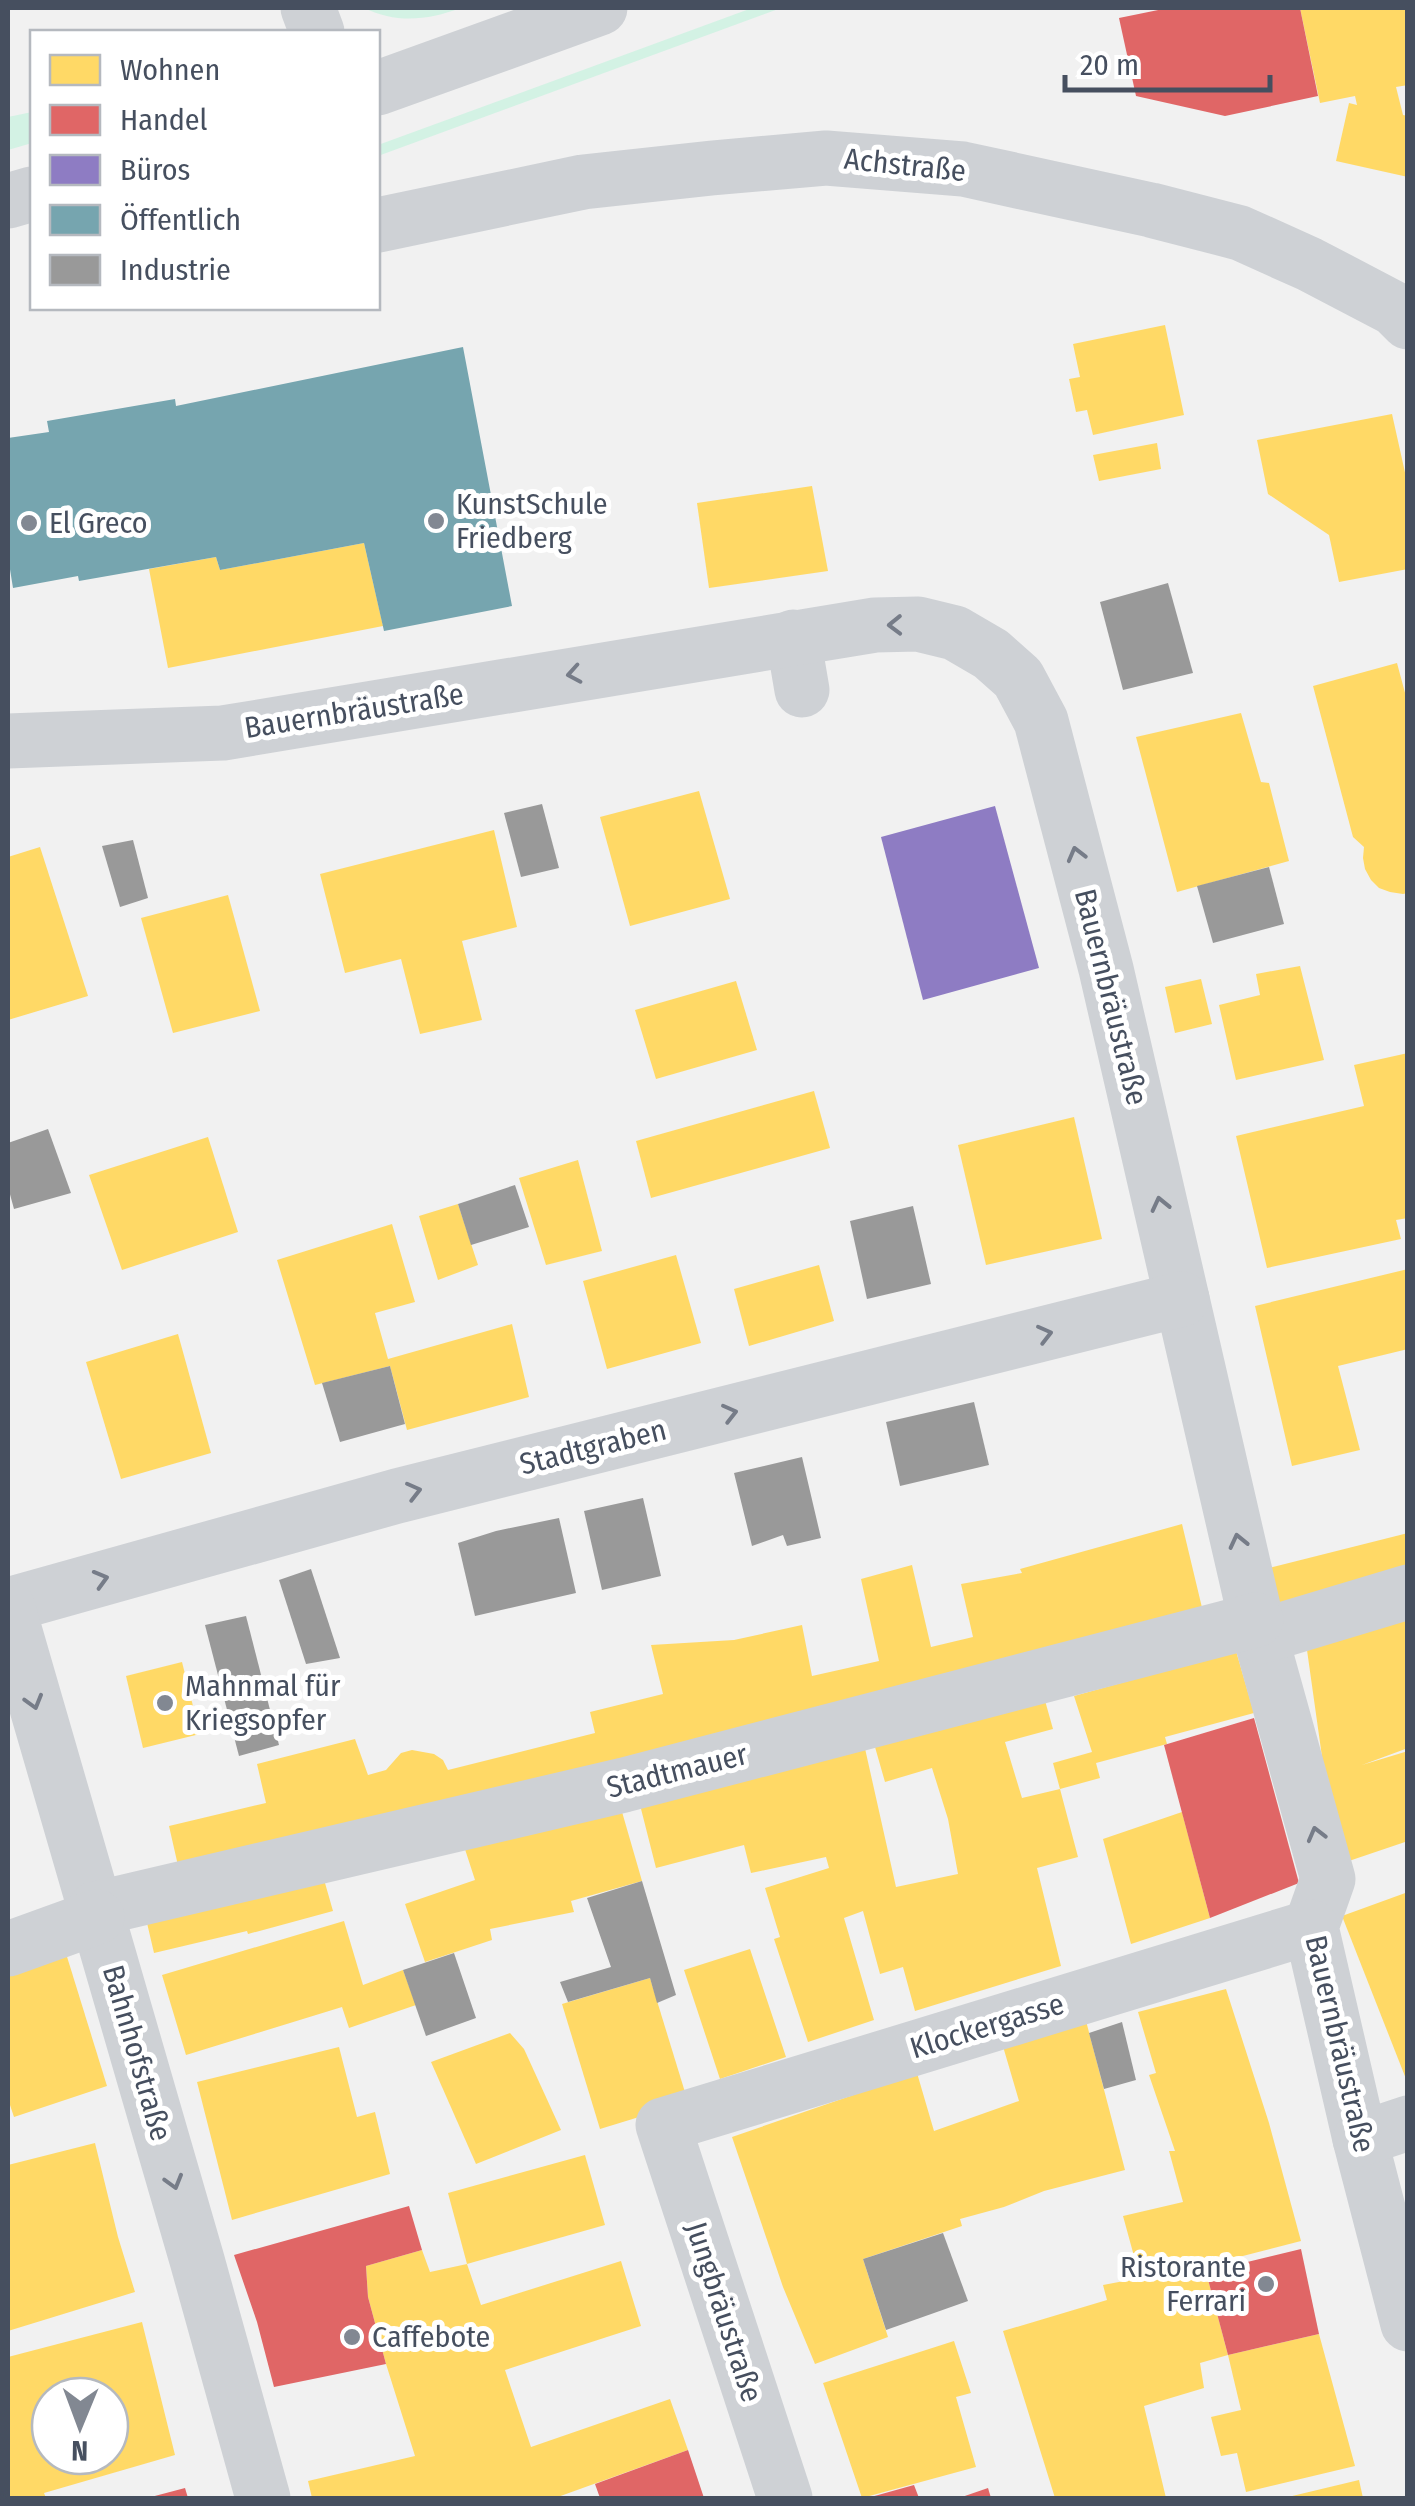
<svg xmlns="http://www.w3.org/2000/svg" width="1415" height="2506" viewBox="0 0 1415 2506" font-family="'Fira Sans Condensed',sans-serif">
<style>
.green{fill:#d3f2e4}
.homes{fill:#ffd966;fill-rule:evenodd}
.shops{fill:#e06666}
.offices{fill:#8e7cc3}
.public{fill:#76a5af}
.industry{fill:#999}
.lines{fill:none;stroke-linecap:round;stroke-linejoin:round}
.minor{stroke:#ced1d5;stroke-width:55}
.oneway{stroke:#767c88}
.poi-dot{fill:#828892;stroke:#fff;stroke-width:4}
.labels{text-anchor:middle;stroke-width:10;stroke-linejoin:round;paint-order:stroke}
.street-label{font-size:30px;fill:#464f5f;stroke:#fff}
.poi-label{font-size:30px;fill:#464f5f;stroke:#fff;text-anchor:start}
</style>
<rect width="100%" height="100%" fill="#f1f1f1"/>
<g class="green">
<path d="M364,8h97c-33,12 -64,16 -97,0z"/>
<polygon points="752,8 781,8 378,156 378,145"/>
<polygon points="32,112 32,143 8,150 8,117"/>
</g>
<g class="homes">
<polygon points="1300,8 1408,8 1408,85 1396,87 1403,115 1408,116 1408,177 1336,161 1349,103 1357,105 1355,96 1320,103"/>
<polygon points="1165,325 1184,415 1093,435 1087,410 1076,412 1069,379 1080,377 1073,344"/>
<polygon points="1392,414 1408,486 1408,569 1339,582 1329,535 1268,494 1257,440"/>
<polygon points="1157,443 1161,469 1099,481 1093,455"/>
<polygon points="812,486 828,571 709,588 697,503"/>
<polygon points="364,543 383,626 168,668 149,569 216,557 220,570"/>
<polygon points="1397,663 1408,704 1408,802 1405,803 1408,811 1408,893 1403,894 1390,892 1379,888 1371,880 1365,869 1363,858 1364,847 1353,837 1313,686"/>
<polygon points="1241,713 1261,782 1269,783 1289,861 1177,892 1136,737"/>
<polygon points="699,791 730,899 630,926 600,817"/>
<polygon points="494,830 517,927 462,941 482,1020 420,1034 401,959 345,973 320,874"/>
<polygon points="40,847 88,996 8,1020 8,857"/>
<polygon points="228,895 260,1011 173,1033 141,918"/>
<polygon points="1300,966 1324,1060 1236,1080 1219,1005 1260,995 1256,974"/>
<polygon points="1201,979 1212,1024 1175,1033 1165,987"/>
<polygon points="736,981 757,1050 656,1079 635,1010"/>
<polygon points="1408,1053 1408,1218 1396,1220 1401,1239 1267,1268 1236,1136 1364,1106 1354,1065"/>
<polygon points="814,1091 830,1148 651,1198 636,1141"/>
<polygon points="1074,1117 1102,1239 986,1265 958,1145"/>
<polygon points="208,1137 238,1232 122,1270 89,1175"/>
<polygon points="578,1160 602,1251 546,1265 519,1178"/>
<polygon points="458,1204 478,1265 438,1280 419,1216"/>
<polygon points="392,1224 415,1302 375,1313 388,1359 512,1324 529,1397 407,1430 390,1366 315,1385 277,1260"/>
<polygon points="676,1255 701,1343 607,1369 583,1281"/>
<polygon points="819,1265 834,1321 749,1346 734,1289"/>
<polygon points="1408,1269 1408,1349 1338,1366 1360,1450 1292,1466 1255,1306"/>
<polygon points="178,1334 211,1453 121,1479 86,1362"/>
<polygon points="1182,1524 1204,1616 179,1870 169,1826 266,1803 257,1764 355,1739 368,1775 386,1770 401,1753 412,1750 434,1754 443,1760 448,1770 595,1733 590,1712 663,1694 651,1645 734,1640 802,1625 812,1676 879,1661 861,1579 912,1565 931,1647 973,1637 961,1584 1022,1573 1020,1569"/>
<polygon points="1408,1533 1408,1579 1279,1611 1269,1568"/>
<polygon points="1408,1613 1408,1748 1362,1765 1408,1751 1408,1841 1343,1863 1325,1778 1306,1643"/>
<polygon points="1236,1651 1254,1713 1165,1737 1167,1744 1096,1763 1100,1778 1060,1789 1078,1857 1037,1868 1061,1966 915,2011 903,1967 880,1974 863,1911 844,1918 874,2020 808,2042 774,1939 780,1937 765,1888 829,1868 826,1857 751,1873 744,1845 656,1868 638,1797 864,1744 896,1887 958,1874 948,1819 932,1768 885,1782 873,1740 1044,1697 1053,1729 1005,1742 1022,1798 1060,1789 1053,1763 1092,1752 1074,1696"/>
<polygon points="182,1662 200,1734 143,1748 126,1676"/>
<polygon points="618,1798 642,1881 571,1901 574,1912 490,1929 492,1940 425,1962 405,1904 475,1880 462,1840"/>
<polygon points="1182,1812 1210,1918 1131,1944 1103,1839"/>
<polygon points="319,1862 333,1911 248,1934 247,1931 154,1953 144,1910"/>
<polygon points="1408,1892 1408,2084 1342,1916"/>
<polygon points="344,1921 363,1985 403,1970 416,2005 349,2028 342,2007 186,2055 162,1975"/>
<polygon points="64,1947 107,2086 14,2117 8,2099 8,1965"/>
<polygon points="750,1949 786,2057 720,2079 684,1970"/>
<polygon points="650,1978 688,2102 600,2129 562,2004"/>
<polygon points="1226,1989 1269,2123 1301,2241 1200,2267 1206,2272 1228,2355 1319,2334 1355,2466 1246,2492 1237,2453 1221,2456 1211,2417 1241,2410 1228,2355 1200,2363 1204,2388 1144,2406 1166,2498 1055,2498 1003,2331 1107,2300 1103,2285 1140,2278 1123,2216 1183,2202 1169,2151 1175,2151 1149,2075 1156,2073 1138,2012"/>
<polygon points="1085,2017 1125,2170 1044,2191 1004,2207 960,2219 962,2226 863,2259 888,2337 815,2364 783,2287 732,2137 917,2073 934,2131 1019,2101 1002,2043"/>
<polygon points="510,2033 524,2049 561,2130 476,2164 431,2062"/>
<polygon points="339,2047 357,2117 375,2112 390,2174 232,2220 197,2082"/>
<polygon points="95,2143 118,2237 135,2292 8,2331 8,2165"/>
<polygon points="585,2155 605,2225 467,2264 448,2193"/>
<polygon points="422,2250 430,2272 467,2264 481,2305 621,2261 641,2326 505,2370 531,2447 670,2399 688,2450 555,2498 312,2498 308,2481 415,2456 386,2364 368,2297 366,2266"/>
<path d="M142,2322l33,133 -131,38 2,5h-38v-141zM50,2396h60v60h-60z"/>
<polygon points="954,2341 971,2393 956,2397 976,2467 862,2498 823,2383"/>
<polygon points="1359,2480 1363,2498 1288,2498 1288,2497"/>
</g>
<g class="shops">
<polygon points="1168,8 1300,8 1318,96 1225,116 1136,96 1119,18"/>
<polygon points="1254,1718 1299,1883 1210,1918 1164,1745"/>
<polygon points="409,2206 422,2250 366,2266 368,2297 386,2364 274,2387 257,2322 234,2255"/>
<polygon points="1301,2249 1319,2334 1228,2355 1206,2272"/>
<polygon points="688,2450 704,2498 600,2498 595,2484"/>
<polygon points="914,2485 919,2498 871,2498 871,2497"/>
<polygon points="185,2488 188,2498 151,2498 151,2497"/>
<polygon points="988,2488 991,2498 959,2498"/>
</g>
<polygon class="offices" points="995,806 1039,968 923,1000 881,837"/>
<polygon class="public" points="463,347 512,606 384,631 364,543 220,570 216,557 79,581 78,576 13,588 8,557 8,438 49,432 47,421 175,399 176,406"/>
<g class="industry">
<polygon points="1168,583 1193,673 1123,690 1100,602"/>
<polygon points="542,804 559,868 521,877 504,813"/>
<polygon points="133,840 148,898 120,907 102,846"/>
<polygon points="1269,867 1284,924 1213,943 1197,886"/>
<polygon points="48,1129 71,1193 14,1209 8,1187 8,1143"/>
<polygon points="515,1185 529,1227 471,1245 458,1204"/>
<polygon points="913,1206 931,1284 867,1299 850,1221"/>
<polygon points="390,1366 405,1424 340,1442 322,1383"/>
<polygon points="974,1402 989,1465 900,1486 886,1422"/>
<polygon points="802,1457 821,1538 787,1546 783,1535 752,1546 734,1473"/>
<polygon points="643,1498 661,1576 602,1590 584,1511"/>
<polygon points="559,1518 576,1593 475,1616 458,1543 496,1531"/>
<polygon points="311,1569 340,1658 306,1664 279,1580"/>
<polygon points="246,1616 279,1745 239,1756 205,1625"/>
<polygon points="642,1881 676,1995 657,2003 650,1978 568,2002 560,1982 611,1967 587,1898"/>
<polygon points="454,1953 476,2018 426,2036 403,1970"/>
<polygon points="1122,2022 1136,2080 1104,2089 1089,2033"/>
<polygon points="943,2233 968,2301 886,2330 863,2259"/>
</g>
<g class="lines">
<g class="minor">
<polyline points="308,8 317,32"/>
<polyline points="378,88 600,8"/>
<polyline points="8,201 32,194"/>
<polyline points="378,225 583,182 712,168 826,158 963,169 1151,210 1240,233 1309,264 1395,309 1408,322"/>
<polyline points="793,637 802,690"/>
<polyline points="8,741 223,733 875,625 918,624 955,633 991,654 1018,678 1041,721 1106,969 1256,1620 1328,1879 1311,1927 1360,2139 1408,2324"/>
<polyline points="8,1605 397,1496 1182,1299"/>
<polyline points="8,1608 197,2260 263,2498"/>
<polyline points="1262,1636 1408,1592"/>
<polyline points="95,1909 624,1785 1256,1620"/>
<polyline points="8,1949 97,1917"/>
<polyline points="1360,2139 1408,2123"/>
<polyline points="785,2498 663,2125 1311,1927"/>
</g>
</g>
<defs><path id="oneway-chevron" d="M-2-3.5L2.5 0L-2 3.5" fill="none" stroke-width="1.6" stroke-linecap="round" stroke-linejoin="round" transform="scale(2.5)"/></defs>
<g class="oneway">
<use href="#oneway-chevron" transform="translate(895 625) rotate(179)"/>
<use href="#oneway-chevron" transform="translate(574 674) rotate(170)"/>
<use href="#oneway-chevron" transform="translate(1076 854) rotate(-105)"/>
<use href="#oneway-chevron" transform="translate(1160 1204) rotate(-103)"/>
<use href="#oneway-chevron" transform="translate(1045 1334) rotate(-14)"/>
<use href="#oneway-chevron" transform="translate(730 1413) rotate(-14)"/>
<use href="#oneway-chevron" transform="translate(414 1491) rotate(-14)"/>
<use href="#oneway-chevron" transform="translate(1238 1541) rotate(-103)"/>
<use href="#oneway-chevron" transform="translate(101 1579) rotate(-16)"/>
<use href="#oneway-chevron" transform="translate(34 1702) rotate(74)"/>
<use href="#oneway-chevron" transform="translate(1316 1834) rotate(-105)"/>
<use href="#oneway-chevron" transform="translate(174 2182) rotate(74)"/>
</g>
<g class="poi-dot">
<circle cx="436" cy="521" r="10"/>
<circle cx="29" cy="523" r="10"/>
<circle cx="165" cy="1703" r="10"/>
<circle cx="1266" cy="2284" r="10"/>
<circle cx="352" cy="2337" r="10"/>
</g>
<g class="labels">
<g class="street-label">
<text transform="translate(905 165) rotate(6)" y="10">Achstraße</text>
<text transform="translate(354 711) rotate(-9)" y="10">Bauernbräustraße</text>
<text transform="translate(1111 997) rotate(76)" y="10">Bauernbräustraße</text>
<text transform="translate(593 1447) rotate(-14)" y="10">Stadtgraben</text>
<text transform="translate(677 1771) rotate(-14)" y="10">Stadtmauer</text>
<text transform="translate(987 2026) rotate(-17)" y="10">Klockergasse</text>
<text transform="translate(1340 2044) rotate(77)" y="10">Bauernbräustraße</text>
<text transform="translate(137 2053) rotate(74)" y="10">Bahnhofstraße</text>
<text transform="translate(724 2312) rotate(72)" y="10">Jungbräustraße</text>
</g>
<g class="poi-label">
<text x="456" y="514">KunstSchule<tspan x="456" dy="34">Friedberg</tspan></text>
<text x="49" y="533">El Greco</text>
<text x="185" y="1696">Mahnmal für<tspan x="185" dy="34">Kriegsopfer</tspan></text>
<text x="1246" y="2277" text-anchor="end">Ristorante<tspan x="1246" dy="34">Ferrari</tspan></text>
<text x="372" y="2347">Caffebote</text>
</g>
</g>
<rect width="1415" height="2506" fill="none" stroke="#464f5f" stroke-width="20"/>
<rect x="30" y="30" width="350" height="280" fill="#ffffff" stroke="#b5b9bf" stroke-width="2.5"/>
<rect x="50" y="55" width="50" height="30" fill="#ffd966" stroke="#b5b9bf" stroke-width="2.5"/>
<text x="120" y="80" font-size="30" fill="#464f5f">Wohnen</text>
<rect x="50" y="105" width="50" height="30" fill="#e06666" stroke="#b5b9bf" stroke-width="2.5"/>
<text x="120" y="130" font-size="30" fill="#464f5f">Handel</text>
<rect x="50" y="155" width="50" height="30" fill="#8e7cc3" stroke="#b5b9bf" stroke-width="2.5"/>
<text x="120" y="180" font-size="30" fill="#464f5f">Büros</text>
<rect x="50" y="205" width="50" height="30" fill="#76a5af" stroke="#b5b9bf" stroke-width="2.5"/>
<text x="120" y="230" font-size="30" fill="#464f5f">Öffentlich</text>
<rect x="50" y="255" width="50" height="30" fill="#999999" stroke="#b5b9bf" stroke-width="2.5"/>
<text x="120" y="280" font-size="30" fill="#464f5f">Industrie</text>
<g transform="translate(80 2426) rotate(181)"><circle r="48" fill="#ffffff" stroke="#b5b9bf" stroke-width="2.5"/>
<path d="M0-8L18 38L0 25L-18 38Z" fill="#828892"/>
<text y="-15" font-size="28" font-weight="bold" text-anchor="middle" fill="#464f5f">N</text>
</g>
<path d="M1065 75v15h205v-15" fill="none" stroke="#464f5f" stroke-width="5"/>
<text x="1080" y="75" font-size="30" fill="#464f5f" stroke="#ffffff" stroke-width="8" paint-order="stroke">20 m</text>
</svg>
